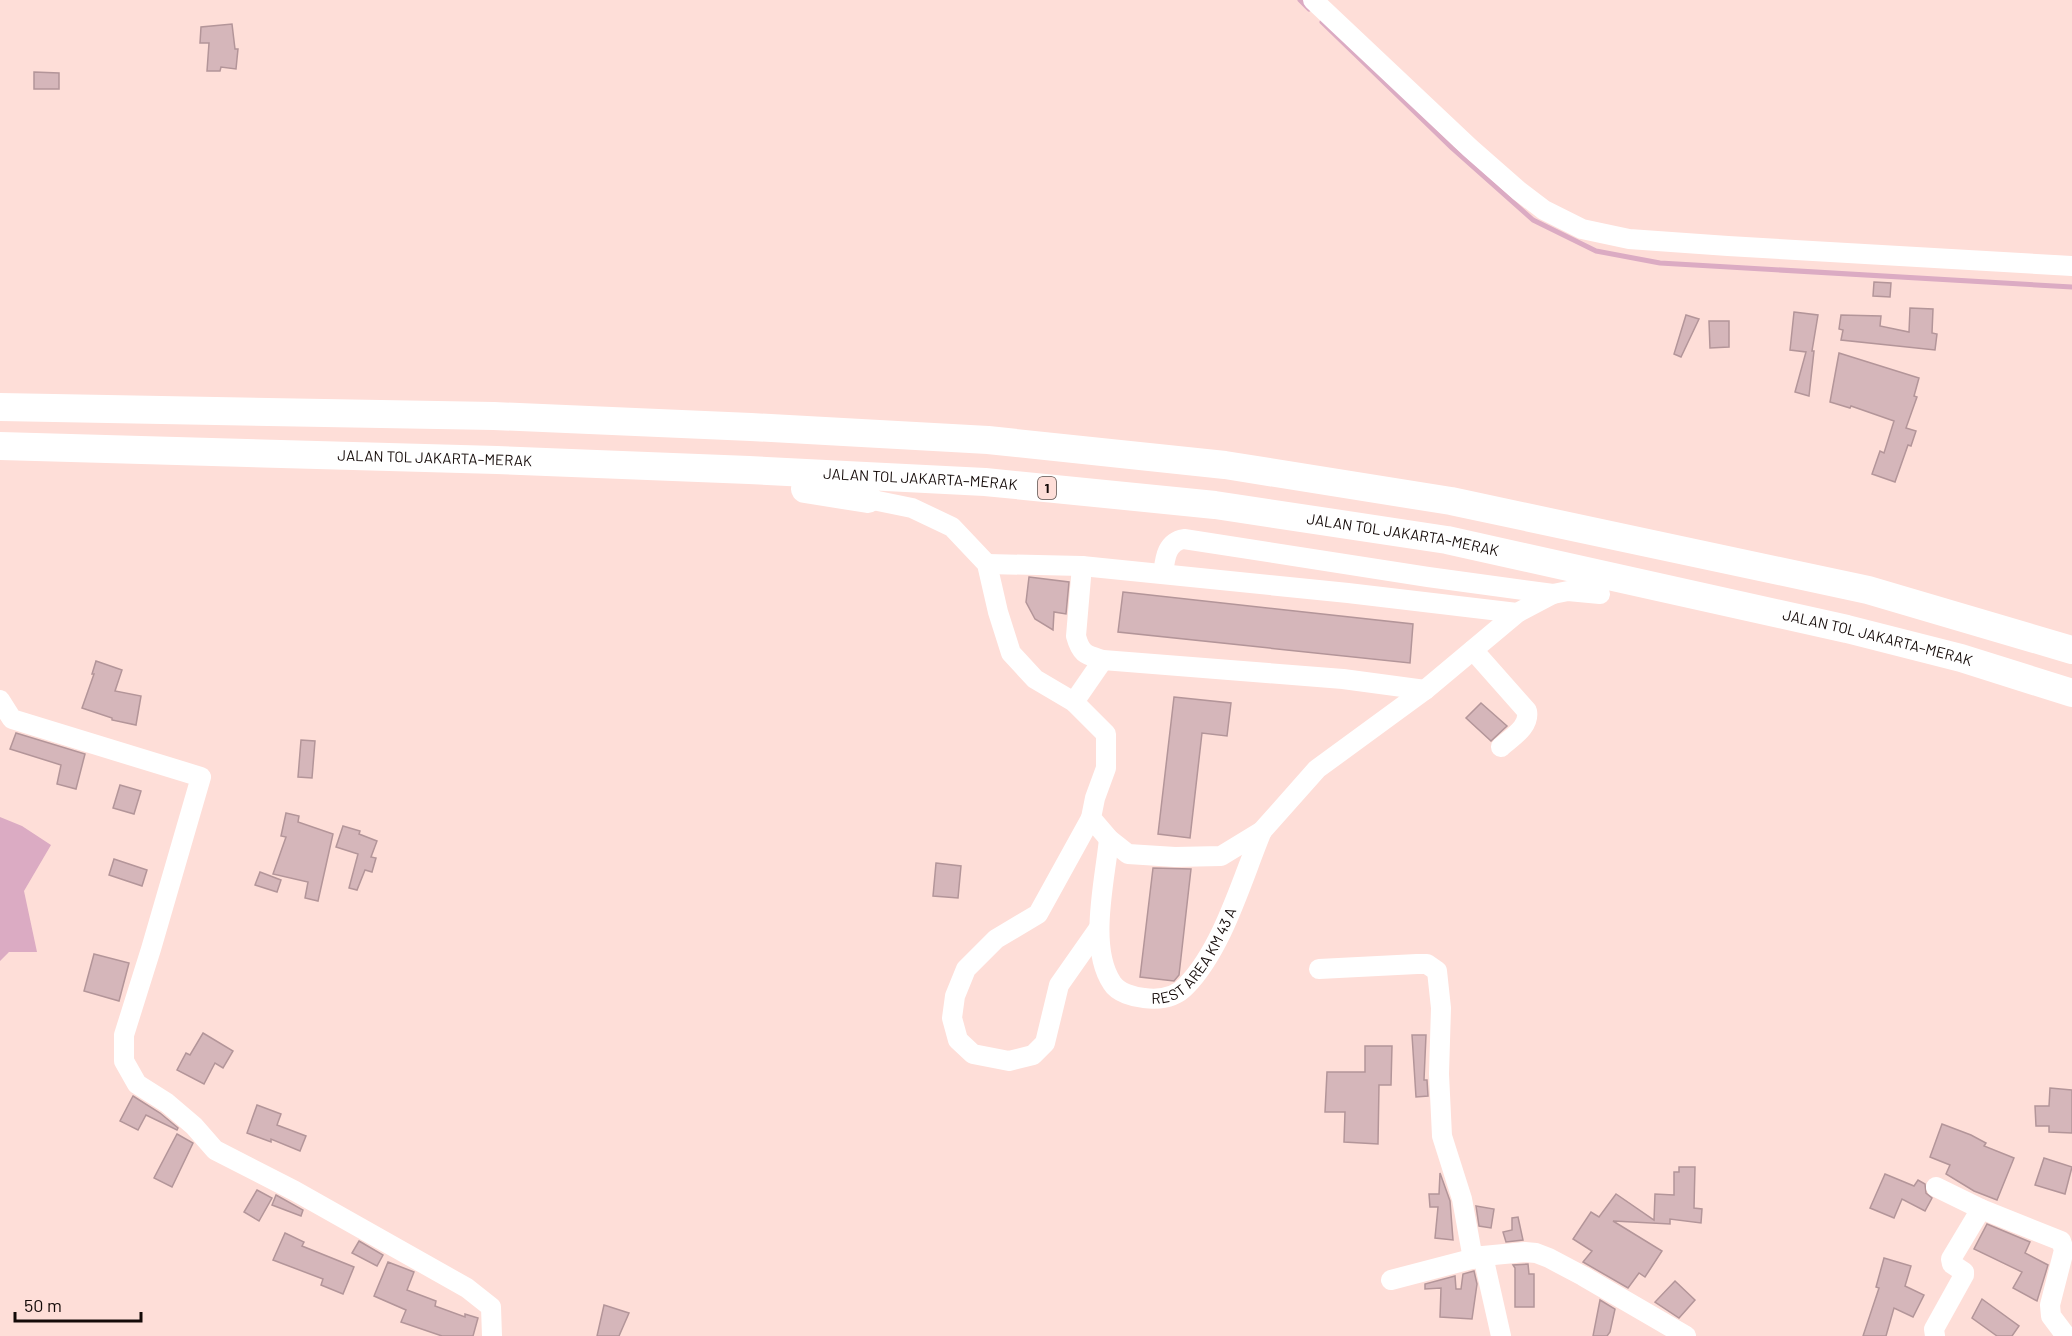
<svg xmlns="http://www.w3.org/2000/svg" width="2072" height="1336" viewBox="0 0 2072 1336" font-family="Barlow,sans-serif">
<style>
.water{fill:#dbabc3}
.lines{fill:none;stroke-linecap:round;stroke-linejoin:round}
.stream{stroke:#dbabc3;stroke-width:5}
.building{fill:#d5b6ba;stroke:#b39599;stroke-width:1.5}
.minor{stroke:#fff;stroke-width:20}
.highway{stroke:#fff;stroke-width:28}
.labels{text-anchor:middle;stroke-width:4.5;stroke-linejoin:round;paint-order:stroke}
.shield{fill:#feded8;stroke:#5a4a46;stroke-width:1.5}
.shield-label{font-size:14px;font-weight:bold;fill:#140a08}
.street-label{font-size:15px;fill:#140a08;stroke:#feded8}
</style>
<rect width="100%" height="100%" fill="#feded8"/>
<polygon class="water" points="0,817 22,826 51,845 24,891 37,952 9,952 0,961"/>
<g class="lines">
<g class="stream">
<polyline points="1300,0 1309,9"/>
<polyline points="1322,22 1452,148 1533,220 1596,251 1660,263 2072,287"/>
</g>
</g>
<g class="building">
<polygon points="232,24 235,49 238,49 236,69 221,67 220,71 207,71 209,43 200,43 201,27"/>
<polygon points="34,72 59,73 59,89 34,89"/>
<polygon points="1874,282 1891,283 1890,297 1873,296"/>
<polygon points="1910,308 1933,309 1932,333 1937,334 1935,350 1841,340 1843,330 1839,329 1841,315 1881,316 1880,326 1909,332"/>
<polygon points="1794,312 1818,315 1812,351 1814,351 1809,396 1795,392 1806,352 1790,350"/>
<polygon points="1686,315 1699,319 1681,357 1674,354"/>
<polygon points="1709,321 1729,321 1729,347 1710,348"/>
<polygon points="1839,353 1919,378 1914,396 1917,397 1906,428 1916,431 1911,446 1908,445 1895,482 1872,474 1880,451 1884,453 1894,421 1851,406 1850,408 1830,402"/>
<polygon points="1029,577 1069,582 1066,614 1054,612 1053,630 1035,619 1026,602"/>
<polygon points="1123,592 1413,624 1410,663 1118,632"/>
<polygon points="96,661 122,670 115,691 141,696 136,725 112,720 112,718 82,708 94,674 92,674"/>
<polygon points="1174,697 1231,703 1227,736 1202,733 1190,838 1158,834"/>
<polygon points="1481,703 1507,726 1491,741 1466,718"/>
<polygon points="16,733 85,754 76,789 57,784 61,765 10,749"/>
<polygon points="301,740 315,741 312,778 298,777"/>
<polygon points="120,785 141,791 134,814 113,808"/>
<polygon points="286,813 299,816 298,822 333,834 318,901 305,898 308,882 273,874 286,837 281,836"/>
<polygon points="343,826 360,831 359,834 377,841 371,857 376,858 372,872 365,870 357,890 349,888 358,854 336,847"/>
<polygon points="114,859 147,870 142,886 109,875"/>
<polygon points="936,863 961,866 958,898 933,896"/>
<polygon points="1153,868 1191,869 1179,975 1174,981 1140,977"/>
<polygon points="260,872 281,880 277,892 255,885"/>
<polygon points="94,954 129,963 119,1001 84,991"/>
<polygon points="203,1033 233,1051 223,1068 215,1063 204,1084 177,1070 186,1053 190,1055"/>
<polygon points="1412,1035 1426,1035 1424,1080 1427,1080 1428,1096 1416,1097"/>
<polygon points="1365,1046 1392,1046 1391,1085 1379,1085 1378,1144 1344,1142 1345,1112 1325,1112 1327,1072 1365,1072"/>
<polygon points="2050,1088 2072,1090 2072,1133 2049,1132 2049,1126 2036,1126 2035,1106 2049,1106"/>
<polygon points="133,1096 160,1113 178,1128 177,1130 146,1115 138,1130 120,1121"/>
<polygon points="257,1105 281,1114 277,1125 306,1136 300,1151 271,1139 271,1142 247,1133"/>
<polygon points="1942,1124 1971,1135 1986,1143 1984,1146 2014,1158 1997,1200 1974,1191 1946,1174 1950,1165 1930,1157"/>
<polygon points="177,1134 193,1143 172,1187 154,1178"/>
<polygon points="2044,1158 2072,1167 2065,1194 2035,1185"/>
<polygon points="1679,1167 1695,1167 1694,1208 1702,1209 1701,1223 1670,1219 1670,1224 1613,1221 1662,1251 1645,1277 1639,1273 1628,1288 1583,1262 1592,1251 1573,1239 1591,1212 1599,1217 1616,1194 1654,1220 1655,1194 1674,1195 1674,1172 1679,1172"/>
<polygon points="1440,1173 1450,1201 1453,1240 1435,1238 1438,1207 1430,1207 1429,1194 1439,1194"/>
<polygon points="1885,1174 1914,1186 1918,1180 1925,1184 1926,1193 1932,1198 1925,1211 1902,1199 1894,1218 1870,1208"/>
<polygon points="257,1190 272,1198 259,1221 244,1212"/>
<polygon points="276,1195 303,1210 301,1216 272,1205"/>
<polygon points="1476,1206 1494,1209 1491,1228 1479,1226"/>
<polygon points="1518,1217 1523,1240 1506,1242 1503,1232 1512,1230 1512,1218"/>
<polygon points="1987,1224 2030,1242 2025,1253 2048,1265 2037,1301 2013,1288 2022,1272 1974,1249"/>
<polygon points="285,1233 304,1242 302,1246 354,1267 343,1294 321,1285 323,1279 273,1260"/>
<polygon points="359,1241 383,1255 377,1266 352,1253"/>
<polygon points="1884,1258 1911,1266 1905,1286 1924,1295 1913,1317 1894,1308 1886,1336 1863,1336 1879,1288 1876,1287"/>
<polygon points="388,1262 414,1272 407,1290 436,1301 435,1306 465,1317 465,1314 478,1318 473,1336 442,1336 401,1322 406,1310 374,1296"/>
<polygon points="1528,1264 1529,1274 1534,1274 1534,1307 1515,1307 1515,1268 1513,1265"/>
<polygon points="1474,1271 1477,1284 1472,1319 1440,1317 1441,1288 1425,1289 1425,1284 1455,1276 1456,1289 1461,1289 1463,1274"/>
<polygon points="1675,1281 1695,1300 1679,1318 1655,1302"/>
<polygon points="1982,1299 2019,1326 2012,1336 1997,1336 1972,1318"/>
<polygon points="1600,1300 1615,1309 1610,1332 1607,1336 1593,1336"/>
<polygon points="604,1305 629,1313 619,1336 597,1336"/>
</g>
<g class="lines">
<g class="minor">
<polyline points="1313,0 1470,148 1519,191 1544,210 1582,229 1629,239 1728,246 2072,266"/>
<polyline points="868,499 912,508 952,527 987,564 998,612 1011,653 1035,679 1074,702 1106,734 1106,768 1095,798 1091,818 1109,839 1128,854 1175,857 1221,856 1262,831 1317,769 1425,690 1517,613 1553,594 1568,591 1600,594"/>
<polyline points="987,564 1082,566 1348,593 1517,613"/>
<path d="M1082,566l-6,70c5,19 11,19 27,24l240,19 82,11"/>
<path d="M1163,574c2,-15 3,-32 21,-35l244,38 125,17"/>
<path d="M1473,650l54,61c3,16 -15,26 -26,36"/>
<polyline points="0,700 12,719 201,777 151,949 124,1035 124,1061 137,1084 167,1103 194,1126 215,1150 295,1191 467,1288 491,1307 492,1336"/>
<polyline points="1074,702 1103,660"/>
<polyline points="1091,818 1038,914 996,939 966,969 955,996 952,1018 958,1040 973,1054 1009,1061 1033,1055 1045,1043 1059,985 1099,928"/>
<path id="s1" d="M1109,839c-4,42 -21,108 3,144 6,10 22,14 32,15 16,2 31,0 42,-12 37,-38 56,-107 76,-155"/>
<polyline points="1319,969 1417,964 1427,964 1437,971 1441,1008 1439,1074 1442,1136 1462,1199 1473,1259"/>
<polyline points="1936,1187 1981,1209 2061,1241 2064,1250 2050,1305 2051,1316 2066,1336"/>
<polyline points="1483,1256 1501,1336"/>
<polyline points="1391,1280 1483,1256 1525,1252 1536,1253 1549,1258 1583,1276 1686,1336"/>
<polyline points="1935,1336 1934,1329 1964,1275 1964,1272 1952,1264 1951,1259 1981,1209"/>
</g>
<g class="highway">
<polyline points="0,407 494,416 751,427 988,440 1225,465 1451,501 1868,590 2072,650"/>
<path id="s2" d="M0,446l497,14 252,10 236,12 230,23 232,35 400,89 114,29 111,35"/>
<polyline points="805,489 868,499"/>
</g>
</g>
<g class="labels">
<rect class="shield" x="1038" y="477" width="18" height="22" rx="4.5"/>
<g class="shield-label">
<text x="1047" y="493">1</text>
</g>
<g class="street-label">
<text dy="5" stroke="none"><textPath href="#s2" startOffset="435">JALAN TOL JAKARTA–MERAK</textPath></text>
<text dy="5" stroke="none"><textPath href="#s2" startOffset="921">JALAN TOL JAKARTA–MERAK</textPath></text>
<text dy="5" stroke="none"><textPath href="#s2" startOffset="1407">JALAN TOL JAKARTA–MERAK</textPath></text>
<text dy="5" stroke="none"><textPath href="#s2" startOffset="1893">JALAN TOL JAKARTA–MERAK</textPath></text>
<text dy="5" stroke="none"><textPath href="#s1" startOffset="255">REST AREA KM 43 A</textPath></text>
</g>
</g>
<path d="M15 1312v9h126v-9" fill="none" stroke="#140a08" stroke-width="3"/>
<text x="24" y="1312" font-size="18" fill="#140a08" stroke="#feded8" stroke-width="4.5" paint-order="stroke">50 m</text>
</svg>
